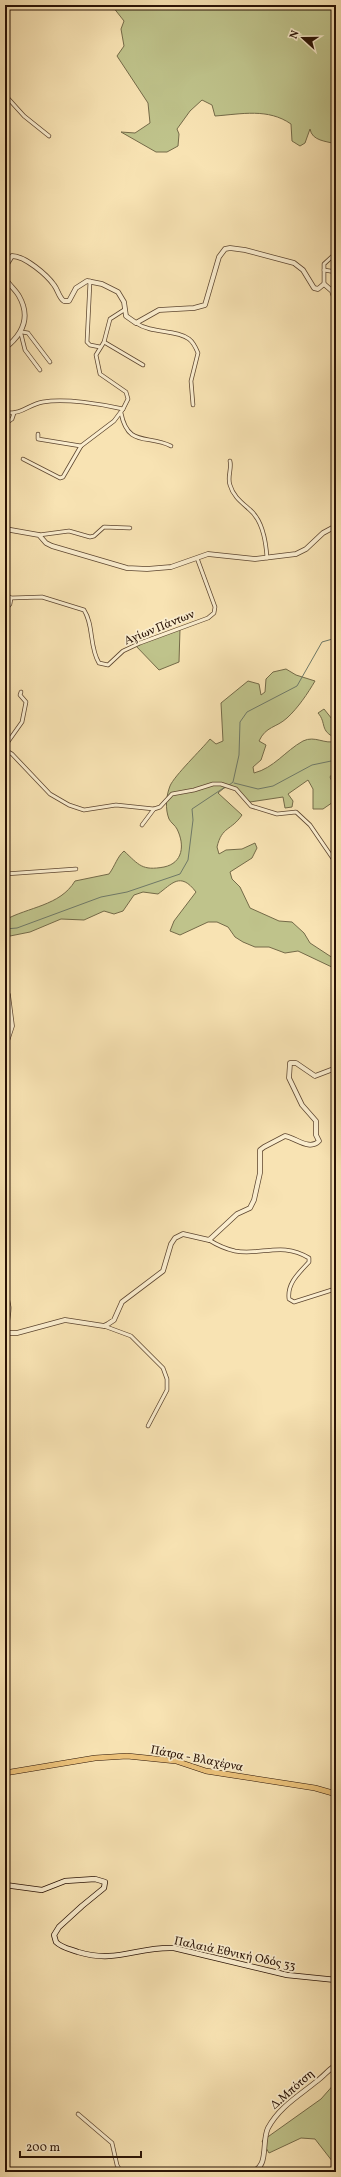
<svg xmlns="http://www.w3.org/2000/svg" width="341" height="2177" viewBox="0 0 341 2177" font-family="Vollkorn,serif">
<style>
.green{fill:#bfc38b;stroke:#746a48}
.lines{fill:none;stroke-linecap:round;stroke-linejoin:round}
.stream{stroke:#6f7967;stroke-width:1}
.minor-casing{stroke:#5d4630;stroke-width:4.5}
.tertiary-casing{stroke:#5d4630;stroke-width:5.5}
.secondary-casing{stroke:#291205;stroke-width:6}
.primary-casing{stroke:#291205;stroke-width:6}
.minor{stroke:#faedce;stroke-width:3}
.tertiary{stroke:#faedce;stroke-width:4}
.secondary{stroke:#faedce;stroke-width:4.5}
.primary{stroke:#ecc27a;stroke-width:5}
.labels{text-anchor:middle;stroke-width:3.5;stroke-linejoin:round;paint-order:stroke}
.street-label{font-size:12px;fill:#291205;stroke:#faedce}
</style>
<rect width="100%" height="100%" fill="#f8e3b3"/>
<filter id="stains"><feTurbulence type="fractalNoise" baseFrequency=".005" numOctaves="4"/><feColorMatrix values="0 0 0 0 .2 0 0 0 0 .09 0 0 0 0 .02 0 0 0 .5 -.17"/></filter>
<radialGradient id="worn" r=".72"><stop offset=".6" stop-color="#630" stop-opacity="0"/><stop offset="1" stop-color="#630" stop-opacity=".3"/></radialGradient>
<g class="green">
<path d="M108,5h228v139c-10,-3 -24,-3 -26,-15l-5,14 -5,3 -8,-5 -1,-17c-23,-16 -49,-10 -76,-8l-3,-11 -10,-5 -12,11 -13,18 2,5 -1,12 -11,6h-11l-35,-20 14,1 15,-10 -2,-20 -31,-47 7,-10 -3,-17 3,-8 -11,-14z"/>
<polygon points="180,629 179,662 159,670 135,645"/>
<path d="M286,669l10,6 19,6c-7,12 -17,27 -28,37 -11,10 -21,8 -28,23l7,4 -5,15 -8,7 1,6c20,-5 31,-22 49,-32 12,-6 22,4 33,0v27l-6,9 6,14v9l-13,9h-10v-20l-5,-9 -20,14 5,7 -1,6 -7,1 -2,-11 -33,5 -19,-16 -7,2 -6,5 24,22c-11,16 -20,11 -25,32l2,7 7,-4 16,-1 13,-6 2,5 -5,10 -22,14 2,7 8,8 10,21 29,13 13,1 12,11 6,10 26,17v9l-38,-18 -13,2 -16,-6h-14l-12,-5 -8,-5 -7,-10 -11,-5h-9l-28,13 -10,-4 4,-10 22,-29c-16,-21 -24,-8 -38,2l-15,-2 -9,3 -11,16 -9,3 -10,-3 -20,9 -23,-1 -31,13 -25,5v-17c23,-13 55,-14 70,-39l34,-7c6,-8 8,-17 15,-23 15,14 18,20 40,16 19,-4 21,-22 13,-38 -2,-4 -6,-6 -8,-10 -4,-10 -3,-23 1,-33 4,-10 32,-37 40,-47l6,5 7,-3 -2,-38 27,-22 11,3 2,11 4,-3 1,-13 7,-7z"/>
<path d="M324,709l12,15v14c-17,-7 -9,-15 -18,-25z"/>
<polygon points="336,2082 336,2166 315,2139 301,2138 269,2153 262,2141 321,2099"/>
</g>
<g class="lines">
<g class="stream">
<polyline points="234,783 258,789 273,786 312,765 336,760"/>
<polyline points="228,786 233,782 239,755 240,722 247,712 297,686 322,642 336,638"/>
<polyline points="5,929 17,928 101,897 127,892 180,874 188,860 193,820 192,809 225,787"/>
</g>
<defs>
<g id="minor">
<polyline points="5,95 24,116 49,136"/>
<polyline points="324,270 336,272"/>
<polyline points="90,281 87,342 90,345 100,347"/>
<polyline points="324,284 324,264 336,253"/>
<path d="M136,323c16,11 40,6 53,16 4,3 7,9 9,14l-7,28 2,24"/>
<polyline points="22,332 28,333 50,362"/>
<polyline points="21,334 25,350 40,370"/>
<polyline points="104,342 143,365"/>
<polyline points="123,409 128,399 126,392 100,374 96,355 104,342 110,319 124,310"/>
<path d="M5,413c19,1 22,-8 38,-11 22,-4 58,2 80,7l-9,12 -33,25 -18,31 -3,1 -37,-19"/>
<path d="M121,413c7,35 27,21 50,33"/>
<polyline points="5,424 12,419 14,413"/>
<polyline points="38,434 38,439 81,446"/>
<path d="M230,461c2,8 -3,16 0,24 3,11 11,17 19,24 14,11 17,32 18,49"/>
<polyline points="39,535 69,531 90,537 94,536 104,527 130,528"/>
<polyline points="5,570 7,573 5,586"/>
<path d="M5,594l6,4 31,-1 42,13c10,15 5,37 15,53l9,2 15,-14 17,-8 68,-25 6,-5 1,-6 -18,-49"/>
<polyline points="5,610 10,604 11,598"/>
<polyline points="5,746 22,722 26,702 20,695 21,692"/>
<polyline points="5,750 12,754 50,794 69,805 84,810 116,805 154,809 160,807 172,794 194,790 213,784 221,784 236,789 251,806 277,814 296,812 310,825 336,863"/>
<polyline points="142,825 154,809"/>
<polyline points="5,874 76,869"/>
<path d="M209,1240c8,5 17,9 26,11 26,5 47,-10 74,7v4c-10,11 -22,21 -20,37l5,3 41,-13"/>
<polyline points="104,1326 131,1336 163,1368 167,1379 167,1390 148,1426"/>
<polyline points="78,2114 112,2143 117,2165 121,2172"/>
</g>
<g id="tertiary">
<path d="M5,348c18,-14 26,-31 14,-52 -4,-7 -10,-11 -14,-18l2,-14 5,-8c13,0 35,19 42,29 4,5 5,13 10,16h5l7,-13 11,-7 15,3 16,8 6,10 2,14 10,7 23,-13 35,-2 11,-3 14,-48 6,-8 5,-1 15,2 49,13 9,7 11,18 4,1 6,-5 8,7 4,12"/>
<polyline points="5,529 39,535 46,543 52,546 127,568 147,569 171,567 208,554 255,559 296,554 306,549 323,533 336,526"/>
<polyline points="5,991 8,995 12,1026 6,1044 5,1071"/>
<path d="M5,1295c8,15 0,22 2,38h10l48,-13 39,6 4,-2 6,-4 8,-18 41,-31 8,-27 4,-6 8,-4 26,6 28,-26 13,-6 4,-8 6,-27v-23l4,-3 21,-11c11,2 25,15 34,5l-3,-6v-14l-14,-16 -13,-27 1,-15h6l19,13 21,-8"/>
<path d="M250,2172c20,-3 11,-30 18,-44 11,-21 32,-33 49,-47 7,-5 12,-12 19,-16"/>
</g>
<path id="secondary" d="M5,1885l37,5 23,-9 30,-2 10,3 -1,6 -22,18 -23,21 -5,8 2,7c6,6 14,7 22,10 39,12 60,-6 96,-4l113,27 49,5"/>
<polyline id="primary" points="5,1773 95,1758 127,1756 176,1761 206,1771 315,1788 336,1794"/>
</defs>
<use href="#minor" class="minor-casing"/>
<use href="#tertiary" class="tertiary-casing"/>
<use href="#secondary" class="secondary-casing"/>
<use href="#primary" class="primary-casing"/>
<use href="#minor" class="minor"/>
<use href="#tertiary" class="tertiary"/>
<use href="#secondary" class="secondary"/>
<use href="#primary" class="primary"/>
</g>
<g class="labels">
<g class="street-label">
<text transform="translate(159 627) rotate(-22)" y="4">Αγίων Πάντων</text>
<text transform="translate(197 1758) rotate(11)" y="4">Πάτρα - Βλαχέρνα</text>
<text transform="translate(235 1953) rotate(12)" y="4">Παλαιά Εθνική Οδός 33</text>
<text transform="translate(292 2089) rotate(-41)" y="4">Δ.Μπότση</text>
</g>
</g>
<rect width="341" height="2177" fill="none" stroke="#f8e3b3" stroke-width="20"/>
<rect x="6" y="6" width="329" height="2165" fill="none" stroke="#291205" stroke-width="2"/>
<rect x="10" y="10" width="321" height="2157" fill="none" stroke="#291205"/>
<g transform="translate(303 38) rotate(291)" stroke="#faedce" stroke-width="3" paint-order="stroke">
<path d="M0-3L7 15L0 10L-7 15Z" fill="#291205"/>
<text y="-6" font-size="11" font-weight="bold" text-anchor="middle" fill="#291205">N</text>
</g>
<path d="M20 2151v6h121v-6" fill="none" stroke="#291205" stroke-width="2"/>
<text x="26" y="2151" font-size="12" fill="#291205" stroke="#faedce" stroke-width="3" paint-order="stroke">200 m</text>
<rect width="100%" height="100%" filter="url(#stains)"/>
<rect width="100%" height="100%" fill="url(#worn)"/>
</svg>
